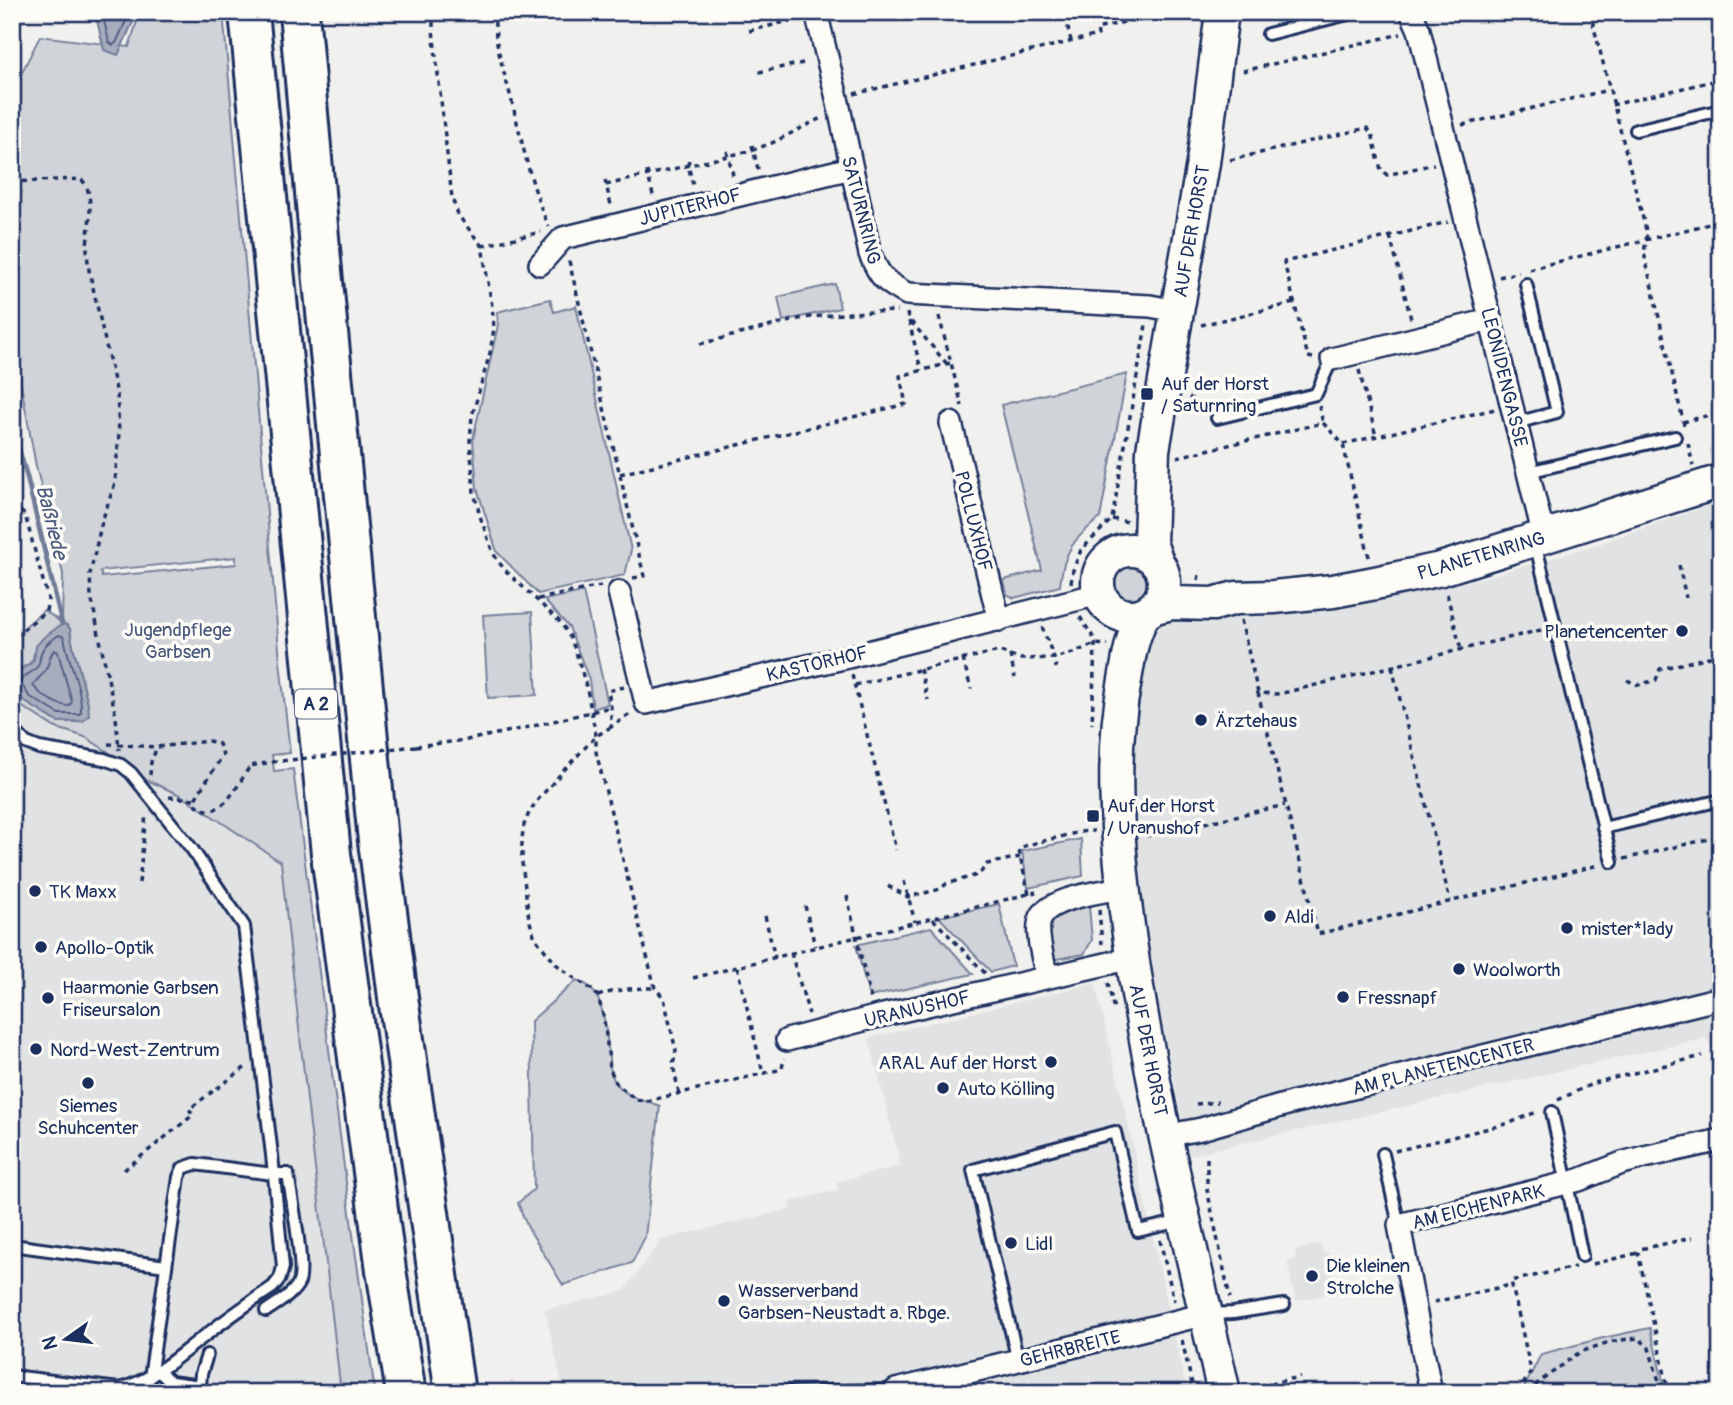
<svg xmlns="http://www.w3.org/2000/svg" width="1733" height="1405" viewBox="0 0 1733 1405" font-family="Pangolin,sans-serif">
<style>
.built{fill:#e0e2e3}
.green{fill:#d0d3d8;stroke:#76819b;stroke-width:2;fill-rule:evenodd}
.water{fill:#a7adbd;stroke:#6f7b97;stroke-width:2}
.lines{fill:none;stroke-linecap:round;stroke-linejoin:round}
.shore{stroke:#536184;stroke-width:2}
.stream{stroke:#6f7b97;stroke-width:5}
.lane-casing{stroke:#1b2f5e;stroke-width:16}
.street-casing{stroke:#1b2f5e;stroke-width:26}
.secondary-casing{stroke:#1b2f5e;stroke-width:37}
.highway-casing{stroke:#1b2f5e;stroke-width:44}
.path{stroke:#1b2f5e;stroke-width:3.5;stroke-dasharray:5 5;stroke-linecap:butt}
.lane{stroke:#fdfcf7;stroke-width:10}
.street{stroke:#fdfcf7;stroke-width:21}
.secondary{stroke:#fdfcf7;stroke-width:32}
.highway{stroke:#fdfcf7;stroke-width:38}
.path-bridge{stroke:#1b2f5e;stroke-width:3.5;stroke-dasharray:5 5;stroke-linecap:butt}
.poi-dot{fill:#1b2f5e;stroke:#fdfcf7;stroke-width:2.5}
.labels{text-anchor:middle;stroke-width:7;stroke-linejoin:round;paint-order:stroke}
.shield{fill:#fdfcf7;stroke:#5f6c8c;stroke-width:2}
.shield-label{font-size:18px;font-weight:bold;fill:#1b2f5e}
.street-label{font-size:19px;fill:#1b2f5e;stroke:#fdfcf7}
.poi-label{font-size:19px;fill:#1b2f5e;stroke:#fdfcf7;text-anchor:start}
.park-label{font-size:19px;fill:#48587c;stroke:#fdfcf7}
.water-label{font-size:21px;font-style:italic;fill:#4c5b7f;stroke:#fdfcf7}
</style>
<rect width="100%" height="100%" fill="#f0f0ee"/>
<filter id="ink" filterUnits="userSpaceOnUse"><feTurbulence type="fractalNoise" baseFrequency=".0143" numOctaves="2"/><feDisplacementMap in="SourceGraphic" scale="14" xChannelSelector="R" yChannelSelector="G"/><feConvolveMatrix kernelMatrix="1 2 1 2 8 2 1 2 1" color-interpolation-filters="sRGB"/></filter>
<g filter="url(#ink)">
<g class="built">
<polygon points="1721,501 1721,1061 1706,1038 1190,1155 1159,1010 1139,870 1135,813 1136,741 1140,684 1152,628 1181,613 1331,607 1377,601 1475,580 1596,545"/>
<polygon points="12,700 54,727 85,737 106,751 138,776 182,796 281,862 296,1012 309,1111 341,1393 12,1393"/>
<polygon points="1095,983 1125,1111 1187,1393 564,1393 545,1310 624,1291 658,1245 659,1240 791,1209 790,1202 838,1190 836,1182 901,1166 869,1038"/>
<polygon points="1321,1244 1323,1253 1328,1252 1337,1292 1296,1301 1287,1261 1297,1259 1295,1250"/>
</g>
<g class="green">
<path d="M140,12h83l57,649 10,92 -18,2 2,16 19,-2 57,444 25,180h-34c-20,-177 -42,-354 -60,-531l-99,-66 -44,-20 -31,-25 -22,-14 -31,-10 -42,-27v-18l12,19 34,21h20l10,-18 -16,-62 -2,-13 -36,24c-1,12 -7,11 -15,17 -3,2 -4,5 -7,8v-40l32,-28 18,13 1,-49 -27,-108 -24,-130v-244l28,-56 89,11zM236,557v7l-134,13 -2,-6z"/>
<polygon points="835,284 840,308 783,321 778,297"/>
<polygon points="550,299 554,312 576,306 631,550 625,575 538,594 497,552 477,488 473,439 498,325 497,312"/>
<path d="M1127,374l-27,144c-26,20 -37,34 -40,68l-46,12 -7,-4 -3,-14 38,-10 -41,-165z"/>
<circle cx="1130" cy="582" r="21"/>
<polygon points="583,592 608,704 593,709 589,680 569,627 544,600"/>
<polygon points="532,612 537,695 488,698 483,615"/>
<polygon points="1081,839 1083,876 1028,888 1022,851"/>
<polygon points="999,904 1013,966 991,972 939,917"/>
<path d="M1089,906l3,34 -8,14 -33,6 -5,-33c12,-13 27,-17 43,-21z"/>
<polygon points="931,927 973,974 869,997 856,945"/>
<path d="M577,980c5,2 11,5 14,9 14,12 16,51 18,69 1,9 2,19 8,26 13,16 26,15 43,22l-15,131 -13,26 -69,22 -36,-59 -9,-23 16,-14 -3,-168z"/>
<polygon points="1650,1328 1666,1393 1526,1393 1523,1390 1541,1354 1603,1338"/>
</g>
<g class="water">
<polygon points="95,12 134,12 133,22 118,55 104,50"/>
<polygon points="62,624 67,625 70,629 72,642 88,704 89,715 83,721 58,722 24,701 12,682 12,678 20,670 31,663 34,659 36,646 43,638"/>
</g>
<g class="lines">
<g class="shore">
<polyline points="102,12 109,42 113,45 116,43 126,21 127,12"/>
<path d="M59,635l5,2c4,25 18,49 17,75l-2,2h-20l-30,-18 -9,-14c4,-8 12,-8 17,-15 4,-5 2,-11 5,-16 3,-8 11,-12 17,-16z"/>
<path d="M54,650l4,2 14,50 -3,4c-11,0 -30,-11 -36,-21 3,-5 8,-8 11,-13 6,-7 4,-15 10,-22z"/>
</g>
<polyline class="stream" points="12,426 27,477 62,624"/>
<defs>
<g id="lane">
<polyline points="1268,34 1356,12"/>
<polyline points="1636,130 1721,110"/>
<polyline points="1217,418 1316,394 1332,359"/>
<polyline points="1516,423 1557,412 1526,284"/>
<polyline points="1528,472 1675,437"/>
<polyline points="1535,542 1612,862"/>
<path d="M12,728l14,15 13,5 65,11 17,6 10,8 61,76 52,77 28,229 11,112 -3,11 -7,9c-24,16 -48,33 -71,51 -28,21 -47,41 -83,51l-107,-13"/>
<polyline points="1603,828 1721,800"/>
<polyline points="1552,1112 1582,1256"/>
<polyline points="1383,1154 1399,1225"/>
<polyline points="12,1245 166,1266"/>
<polyline points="1209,1314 1233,1313 1284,1305"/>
<polyline points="1018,1361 973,1170 1115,1132 1138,1231 1181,1221"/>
<polyline points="159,1372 171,1382 200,1386 201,1374 207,1355"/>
<path d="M150,1378l29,-201 4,-9 12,-4 78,10h15c3,19 17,94 11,108 -6,13 -22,21 -33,29"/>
<polyline points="735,1393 896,1390"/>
</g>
<g id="street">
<path d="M816,12l21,86 33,156c10,24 15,28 37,40l243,12 27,5"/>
<polyline points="1411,12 1419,30 1544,537"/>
<polyline points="540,264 563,238 851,168"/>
<polyline points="1332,359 1490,320"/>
<polyline points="951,423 999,620"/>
<polyline points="619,592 646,703 848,657 1099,594"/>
<path d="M1047,977c-3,-16 -13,-46 -6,-60 9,-19 63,-26 82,-29"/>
<polyline points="787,1040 875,1017 1132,958"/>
<polyline points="1165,1136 1201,1129 1291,1103 1721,998"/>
<polyline points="895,1393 896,1390 1206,1314"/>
<polyline points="1431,1393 1399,1225 1579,1180 1622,1163 1644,1157 1721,1140"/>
</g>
<g id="secondary">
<circle cx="1131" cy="583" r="33"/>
<polyline points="1156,559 1150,543 1153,450 1203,163 1222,12"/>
<polyline points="1155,607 1172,603 1213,604 1236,598 1274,597 1333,591 1375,583 1441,569 1721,481"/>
<path d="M1144,614c-12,20 -15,43 -19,66 -15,75 -8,155 1,231 20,163 62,322 98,482"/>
</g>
<g id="highway">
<polyline points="249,12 331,854 386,1270 406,1393"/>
<polyline points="299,12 322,271 378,841 399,1005 455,1393"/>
</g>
</defs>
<use href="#lane" class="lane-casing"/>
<use href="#street" class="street-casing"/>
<use href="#secondary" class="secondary-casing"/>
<use href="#highway" class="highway-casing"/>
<g class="path">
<polyline points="433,12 433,30 452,198 458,215 482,246 492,306 494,328 490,353 472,416 470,441 474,492 480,516 493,553 498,561 505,570 561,623 569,635 576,652 587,689 596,736 596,752 655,988 664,998 676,1051 673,1065 679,1093"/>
<path d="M495,12c-2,30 10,62 17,90 11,43 19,85 37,125"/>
<polyline points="1590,12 1647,234 1644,253 1684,425"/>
<polyline points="433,16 451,12"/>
<polyline points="749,31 798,19"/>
<polyline points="1071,41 1068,28 1073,12"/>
<polyline points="1243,71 1401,34"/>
<polyline points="759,72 808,62"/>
<polyline points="854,94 1098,35 1097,29 1163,12"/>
<polyline points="1612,105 1721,79"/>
<polyline points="1462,125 1608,90"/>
<polyline points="752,145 759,173"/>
<polyline points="727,151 734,179"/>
<polyline points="689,160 688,165 694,189"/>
<polyline points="1230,160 1367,128 1372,133 1381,170 1387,175 1434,164"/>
<polyline points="647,171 654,199"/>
<polyline points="605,180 611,205"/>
<path d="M12,182l69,-3c15,13 7,49 6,68 0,7 1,15 2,23l28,124 2,39 -4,50 -13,38 -12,53 1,22 25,121 3,33"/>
<polyline points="606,185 753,150 772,143 823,117"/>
<polyline points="1390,236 1411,319"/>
<polyline points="482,246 541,232"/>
<polyline points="569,261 644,576 633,578"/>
<polyline points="1529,269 1721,221"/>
<polyline points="1499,277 1519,272"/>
<polyline points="907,313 908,318 947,364"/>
<polyline points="939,316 962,406"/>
<polyline points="909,321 921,370"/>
<polyline points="1201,325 1294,303"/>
<polyline points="700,344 803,318 850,313 897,311"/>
<polyline points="1313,358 1308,357 1284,262 1448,222"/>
<polyline points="1359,370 1376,436"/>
<polyline points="1189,397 1204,407 1207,411"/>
<polyline points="1319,406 1323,423"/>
<polyline points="1683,422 1721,412"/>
<polyline points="1688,443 1693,466"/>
<polyline points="1343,444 1495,409"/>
<polyline points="1177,457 1323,423 1343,444 1370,561"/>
<polyline points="620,474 906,404 900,376 950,363"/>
<polyline points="12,507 17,508 25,515 48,599 46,611 12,639"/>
<polyline points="1112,519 1128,522"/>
<polyline points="1679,565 1686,598"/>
<polyline points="1198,580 1200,570"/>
<polyline points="1071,583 1073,570 1081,550 1112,519 1146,325"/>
<polyline points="1447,594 1461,650"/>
<polyline points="538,599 601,586"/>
<polyline points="1080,617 1093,637 1095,644 1092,724"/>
<polyline points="1241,620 1258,693"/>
<polyline points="1042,627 1054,658 1056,668"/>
<polyline points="1541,630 1279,694 1258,693 1318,934 1599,865"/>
<polyline points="1010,655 1015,678"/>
<polyline points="963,659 971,689"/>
<polyline points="1392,667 1450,901"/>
<polyline points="920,669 928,700"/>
<polyline points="852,675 896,850"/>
<polyline points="1627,680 1638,685 1656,680 1660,669 1713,656 1721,689"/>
<polyline points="855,685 999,651 1021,659 1054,658 1073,653 1095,644 1108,645"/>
<polyline points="624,687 608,691 611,707 611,727 630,714"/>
<polyline points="611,727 596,736 564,770 536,802 529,813 524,825 522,838 522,863 529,919 535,938 556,964 567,973 591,989 598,996 604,1019 610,1069 616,1083 636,1100 647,1101 782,1069 784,1058"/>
<path d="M108,744l49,3 52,-6 10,3 4,11 -28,44 1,5c23,22 43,-21 54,-38l22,-4"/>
<polyline points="416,746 467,740 521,729 611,707"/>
<polyline points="150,775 151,762 157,747"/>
<polyline points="169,797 195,799"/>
<polyline points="1146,836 1285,805"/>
<polyline points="1624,859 1721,836"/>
<polyline points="904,881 915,922"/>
<polyline points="139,883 146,814"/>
<polyline points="888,886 908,897 941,889 946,884 974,876 981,872 987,864 1020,857"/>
<polyline points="1029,894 1020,857 1019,849 1027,845 1080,832 1094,831"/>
<polyline points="847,896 871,1000"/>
<polyline points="805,906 815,946"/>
<polyline points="1099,910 1102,944"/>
<polyline points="765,916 775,958"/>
<polyline points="933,919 985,973"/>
<polyline points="791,953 809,1014"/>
<polyline points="737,967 763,1073"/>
<polyline points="12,976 17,943"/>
<polyline points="693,978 1036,892"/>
<polyline points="1108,983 1114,1010"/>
<path d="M598,996c20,-7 36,-8 57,-8"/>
<polyline points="1558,1100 1594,1083 1702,1056"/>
<polyline points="1196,1104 1218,1102"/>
<polyline points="1395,1151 1510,1123 1539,1111"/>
<polyline points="1207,1158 1207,1189 1230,1298"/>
<polyline points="124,1170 193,1115 189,1109 246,1067"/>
<polyline points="1160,1240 1174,1301"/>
<polyline points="1593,1264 1638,1253"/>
<polyline points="1434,1302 1511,1285"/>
<polyline points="1182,1340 1194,1393"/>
<polyline points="1250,1388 1300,1377"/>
<polyline points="1518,1393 1531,1371 1511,1281 1575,1267"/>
<polyline points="1528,1393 1538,1383 1580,1352 1609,1342 1628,1339 1639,1338 1649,1348 1658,1378 1668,1393"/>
<polyline points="1669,1393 1638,1253 1640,1249 1692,1238"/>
</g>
<use href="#lane" class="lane"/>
<use href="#street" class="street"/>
<use href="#secondary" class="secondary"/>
<use href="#highway" class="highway"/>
<polyline class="path-bridge" points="272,762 416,746"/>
</g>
</g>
<g class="poi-dot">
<rect x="1140" y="387" width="14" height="14" rx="3.5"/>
<circle cx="1682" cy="631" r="7"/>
<circle cx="1201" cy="720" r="7"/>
<rect x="1086" y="809" width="14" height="14" rx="3.5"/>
<circle cx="35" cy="891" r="7"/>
<circle cx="1270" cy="916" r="7"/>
<circle cx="1567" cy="928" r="7"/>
<circle cx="41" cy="947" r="7"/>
<circle cx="1459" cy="969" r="7"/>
<circle cx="1343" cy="997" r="7"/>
<circle cx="48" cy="998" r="7"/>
<circle cx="36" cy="1049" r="7"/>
<circle cx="1051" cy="1062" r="7"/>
<circle cx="88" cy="1083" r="7"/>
<circle cx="943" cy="1088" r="7"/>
<circle cx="1011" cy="1243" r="7"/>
<circle cx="1312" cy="1276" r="7"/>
<circle cx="724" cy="1301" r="7"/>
</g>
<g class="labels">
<rect class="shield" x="295" y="689.5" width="42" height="29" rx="5"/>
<g class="shield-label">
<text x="316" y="710">A 2</text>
</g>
<g class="street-label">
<text transform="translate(690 206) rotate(-14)" y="7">JUPITERHOF</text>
<text transform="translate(862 210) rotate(76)" y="7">SATURNRING</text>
<text transform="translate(1191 231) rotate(-80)" y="7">AUF DER HORST</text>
<text transform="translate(1505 377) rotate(76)" y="7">LEONIDENGASSE</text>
<text transform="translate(974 521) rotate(76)" y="7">POLLUXHOF</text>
<text transform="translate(1481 555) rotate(-16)" y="7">PLANETENRING</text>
<text transform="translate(817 663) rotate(-13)" y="7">KASTORHOF</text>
<text transform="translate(917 1008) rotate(-13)" y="7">URANUSHOF</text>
<text transform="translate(1149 1050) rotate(79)" y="7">AUF DER HORST</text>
<text transform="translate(1443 1066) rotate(-14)" y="7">AM PLANETENCENTER</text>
<text transform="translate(1478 1206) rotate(-14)" y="7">AM EICHENPARK</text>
<text transform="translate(1070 1348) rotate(-14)" y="7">GEHRBREITE</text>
</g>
<g class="poi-label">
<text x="1161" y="390">Auf der Horst<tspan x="1161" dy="22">/ Saturnring</tspan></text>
<text x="1668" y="638" text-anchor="end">Planetencenter</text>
<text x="1215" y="727">Ärztehaus</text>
<text x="1107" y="812">Auf der Horst<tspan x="1107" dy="22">/ Uranushof</tspan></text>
<text x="49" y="898">TK Maxx</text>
<text x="1284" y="923">Aldi</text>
<text x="1581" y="935">mister*lady</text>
<text x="55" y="954">Apollo-Optik</text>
<text x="1473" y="976">Woolworth</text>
<text x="62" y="994">Haarmonie Garbsen<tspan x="62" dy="22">Friseursalon</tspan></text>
<text x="1357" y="1004">Fressnapf</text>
<text x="50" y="1056">Nord-West-Zentrum</text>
<text x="1037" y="1069" text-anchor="end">ARAL Auf der Horst</text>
<text x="957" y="1095">Auto Kölling</text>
<text x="88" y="1112" text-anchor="middle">Siemes<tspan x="88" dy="22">Schuhcenter</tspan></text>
<text x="1025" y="1250">Lidl</text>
<text x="1326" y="1272">Die kleinen<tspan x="1326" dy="22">Strolche</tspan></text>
<text x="738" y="1297">Wasserverband<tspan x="738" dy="22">Garbsen-Neustadt a. Rbge.</tspan></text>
</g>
<g class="park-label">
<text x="178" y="636">Jugendpflege<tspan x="178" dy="22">Garbsen</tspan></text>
</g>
<g class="water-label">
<text transform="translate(52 522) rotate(76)" y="7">Baßriede</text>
</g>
</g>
<rect width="1733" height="1405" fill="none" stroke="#fdfcf7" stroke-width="42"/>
<rect x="21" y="21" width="1691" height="1363" fill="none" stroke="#1b2f5e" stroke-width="2.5" filter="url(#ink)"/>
<g transform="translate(66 1339) rotate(256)" stroke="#fdfcf7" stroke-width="5" paint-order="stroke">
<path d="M0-5L12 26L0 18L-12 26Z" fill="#1b2f5e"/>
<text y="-10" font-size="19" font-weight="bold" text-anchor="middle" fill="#1b2f5e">N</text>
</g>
</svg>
